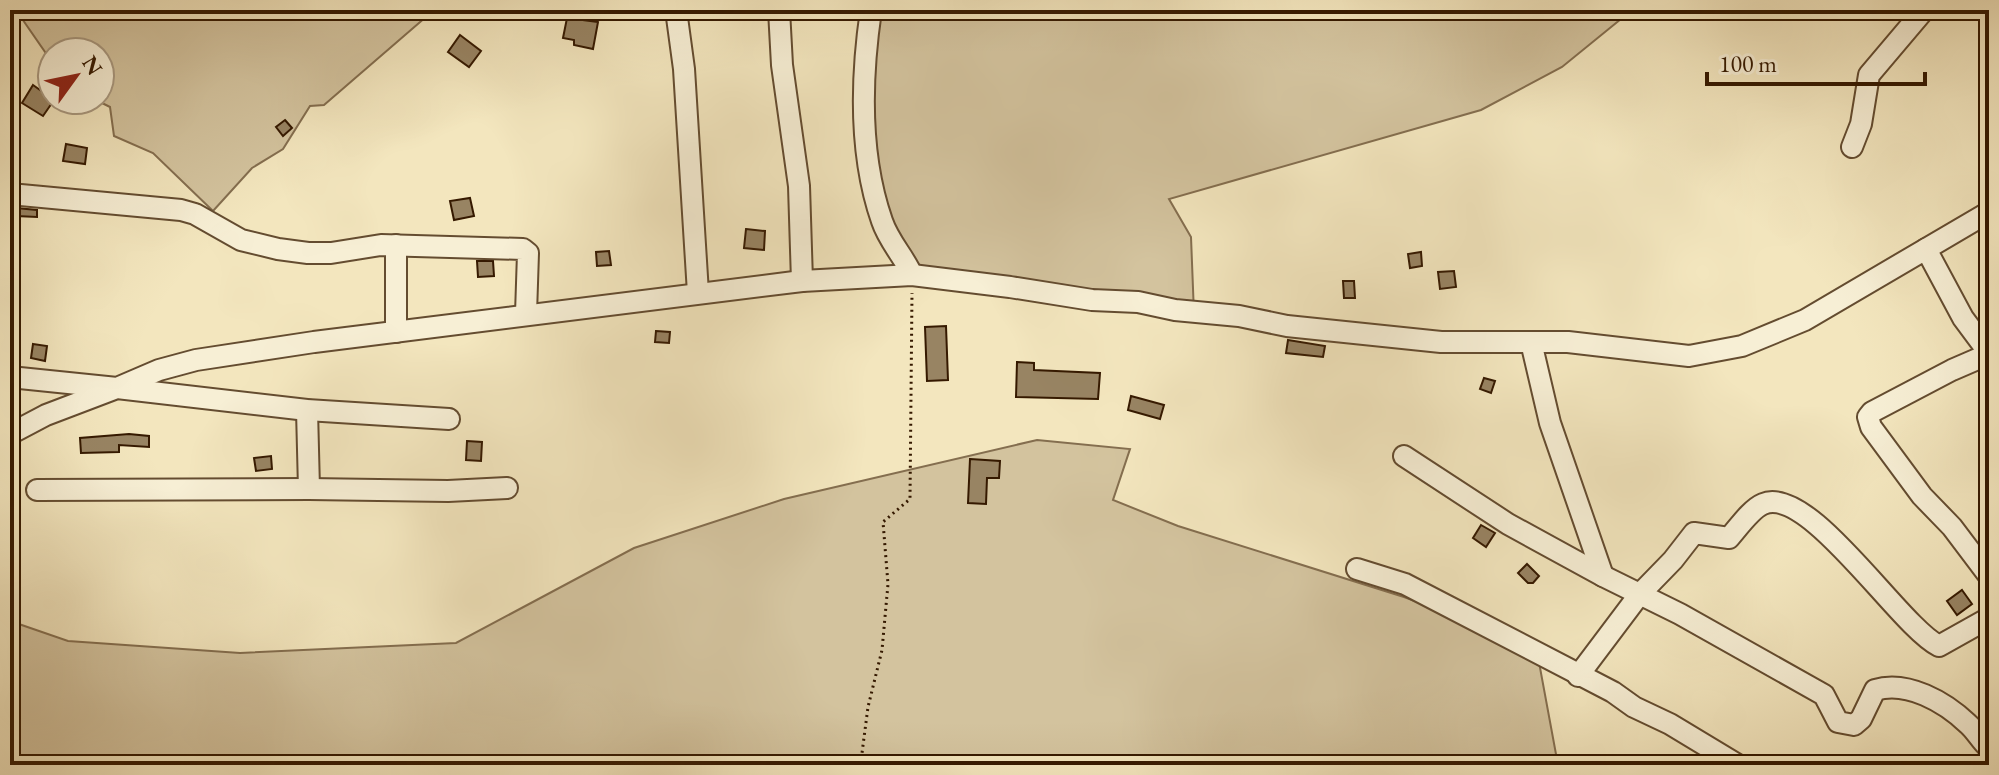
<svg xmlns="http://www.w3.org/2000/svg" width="1999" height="775" viewBox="0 0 1999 775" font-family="'EB Garamond',serif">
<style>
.green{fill:#d3c39e;stroke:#846e4f;stroke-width:2}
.building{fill:#988463;stroke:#351900;stroke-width:2}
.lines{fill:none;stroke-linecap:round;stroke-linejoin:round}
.minor-casing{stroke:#644c30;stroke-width:24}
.path{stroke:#351900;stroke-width:3;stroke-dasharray:2 4;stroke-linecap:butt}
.minor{stroke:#f7efd5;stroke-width:20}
</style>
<rect width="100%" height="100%" fill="#f3e6be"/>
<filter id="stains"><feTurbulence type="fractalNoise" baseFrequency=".0025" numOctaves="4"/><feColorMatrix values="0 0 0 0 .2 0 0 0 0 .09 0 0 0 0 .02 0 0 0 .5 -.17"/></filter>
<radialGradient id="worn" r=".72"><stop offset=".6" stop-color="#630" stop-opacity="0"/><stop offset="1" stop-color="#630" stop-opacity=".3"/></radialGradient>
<g class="green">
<polygon points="16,10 434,10 324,105 310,106 283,149 252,168 213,211 153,153 114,136 110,107 96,100 100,100 100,52 52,52 52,62"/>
<path d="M879,10h753l-70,57 -81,43 -312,89 22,38 3,77 -105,-13 -175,-36c-9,-14 -20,-28 -26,-42 -22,-54 -20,-156 -9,-213z"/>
<polygon points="1037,440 1130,449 1113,500 1178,526 1404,597 1536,646 1558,765 10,765 10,621 68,641 240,653 456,643 634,548 784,499"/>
</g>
<g class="building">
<polygon points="567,18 598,22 593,49 574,45 574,40 563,38"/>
<polygon points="460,35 481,51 469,67 448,52"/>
<polygon points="33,85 54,100 43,116 22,103"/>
<polygon points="285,120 292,128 283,136 276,127"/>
<polygon points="66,144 87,148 85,164 63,161"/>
<polygon points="470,198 474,216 454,220 450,201"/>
<polygon points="16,208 37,210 37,217 16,216"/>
<polygon points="746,229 765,231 764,250 744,248"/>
<polygon points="609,251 611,265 597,266 596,252"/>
<polygon points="1421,252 1422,266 1410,268 1408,254"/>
<polygon points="477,261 493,261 494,276 478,277"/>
<polygon points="1454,271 1456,287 1440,289 1438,272"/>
<polygon points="1343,281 1354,281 1355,298 1344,298"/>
<polygon points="946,326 948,380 927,381 925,327"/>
<polygon points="656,331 670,332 669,343 655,342"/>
<polygon points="1288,340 1325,346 1323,357 1286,353"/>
<polygon points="33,344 47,346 45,361 31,358"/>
<polygon points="1017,362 1034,363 1034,370 1100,373 1098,399 1016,397"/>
<polygon points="1484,378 1495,381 1491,393 1480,389"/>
<polygon points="1131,396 1164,405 1160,419 1128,410"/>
<polygon points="129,434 149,436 149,447 119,445 119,452 81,453 80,438"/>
<polygon points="467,441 482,442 481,461 466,460"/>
<polygon points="271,456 272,469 256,471 254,458"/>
<polygon points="970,459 1000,461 999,478 987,478 986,504 968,503"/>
<polygon points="1481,525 1495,533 1486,547 1473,538"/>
<polygon points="1527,564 1539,576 1533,583 1528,583 1518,573"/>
<polygon points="1962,590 1972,604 1957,615 1947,601"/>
</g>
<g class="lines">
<defs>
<g id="minor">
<polyline points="676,10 684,69 698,293"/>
<polyline points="779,10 782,65 799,186 802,281"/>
<path d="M871,10c-10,68 -12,145 11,211 7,21 23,37 30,54"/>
<polyline points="1852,147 1861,124 1869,75 1924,10"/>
<polyline points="10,194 181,210 195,214 241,240 278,249 308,253 331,253 381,245 523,249 528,253 526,314"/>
<polyline points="1926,249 1963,318 1989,353"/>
<polyline points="396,332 396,245"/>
<polyline points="1531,342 1550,423 1603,576"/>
<polyline points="1989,354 1952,370 1872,412 1868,417 1871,427 1922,496 1952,527 1989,576"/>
<polyline points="10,377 117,388 159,370 196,360 314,342 802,281 912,275 1010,287 1092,300 1138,302 1175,310 1239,316 1287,326 1441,342 1568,342 1689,356 1742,346 1805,320 1989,212"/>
<polyline points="307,410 309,489"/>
<polyline points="10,434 46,415 117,388 307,410 449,419"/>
<path d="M1404,456l104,68 95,52 77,38 144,81 14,27 16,3 7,-6 14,-29c32,-10 70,12 93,34 8,7 13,17 21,24"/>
<polyline points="37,490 309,489 448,491 507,488"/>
<polyline points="1357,569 1405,584 1613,692 1634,707 1670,724 1738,765"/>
<path d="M1578,676l61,-81 34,-35 21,-27 35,5c9,-10 22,-29 34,-34 46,-20 136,122 176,142l50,-28"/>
</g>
</defs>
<use href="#minor" class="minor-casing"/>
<g class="path">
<polyline points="10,60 18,33"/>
<polyline points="875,765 862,753 868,707 882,650 888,584 883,522 910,499 912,293"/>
</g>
<use href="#minor" class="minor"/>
</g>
<rect width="1999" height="775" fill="none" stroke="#f3e6be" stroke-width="40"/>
<rect x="12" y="12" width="1975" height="751" fill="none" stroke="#351900" stroke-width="4"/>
<rect x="20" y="20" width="1959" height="735" fill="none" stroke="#351900" stroke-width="2"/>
<g transform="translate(76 76) rotate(57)"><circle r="38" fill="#f7efd5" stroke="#a99980" stroke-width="2"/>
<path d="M0-6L14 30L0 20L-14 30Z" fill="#8f2418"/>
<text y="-12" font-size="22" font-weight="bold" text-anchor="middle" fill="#351900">N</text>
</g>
<path d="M1707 72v12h218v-12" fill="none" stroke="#351900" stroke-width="4"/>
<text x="1719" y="72" font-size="24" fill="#351900" stroke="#f7efd5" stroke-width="6" paint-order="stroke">100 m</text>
<rect width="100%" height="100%" filter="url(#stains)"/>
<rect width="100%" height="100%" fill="url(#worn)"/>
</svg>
